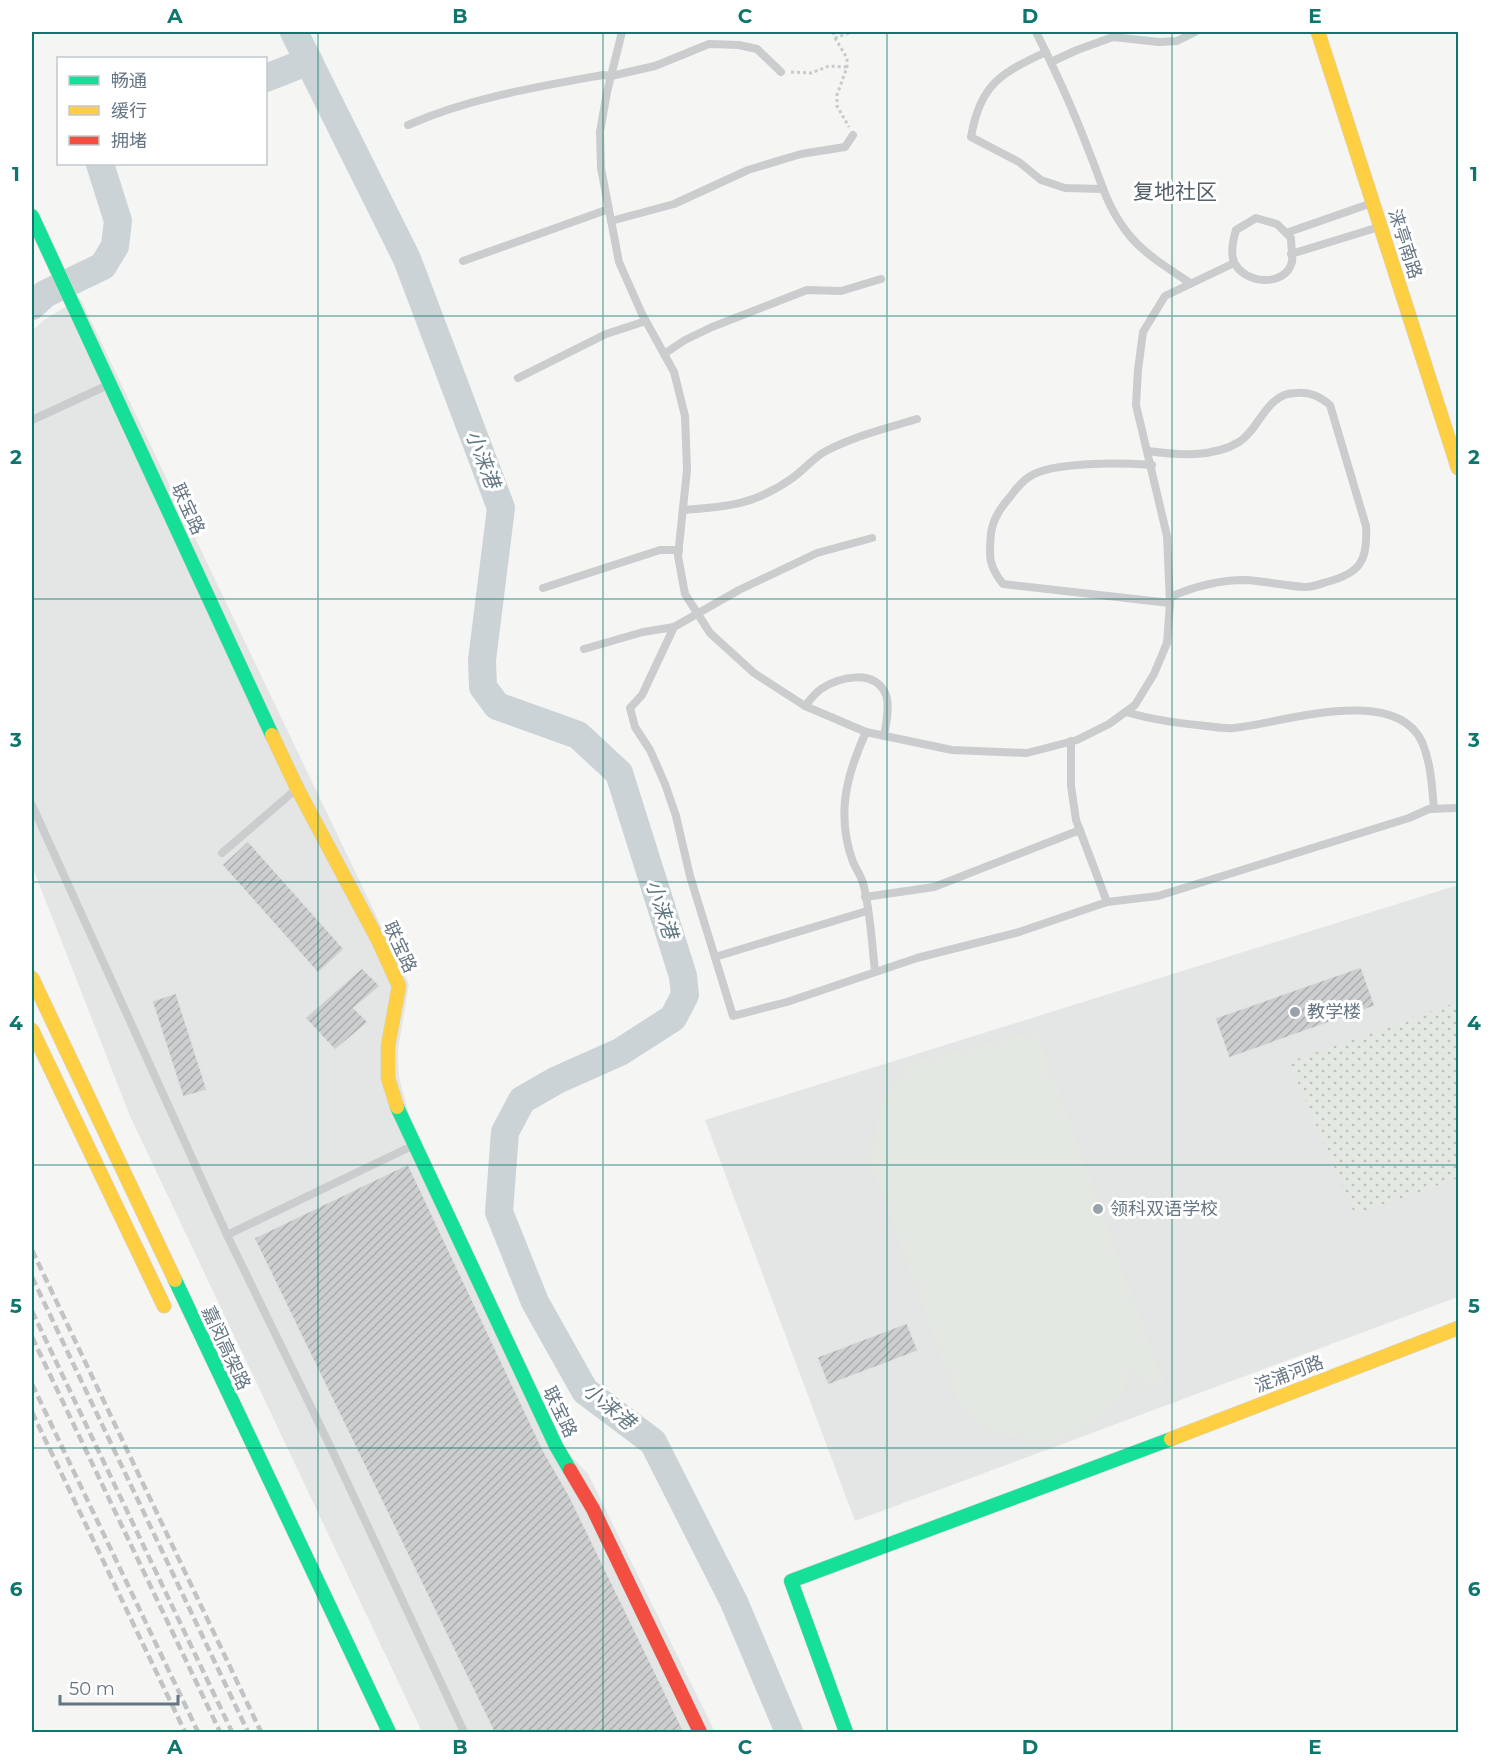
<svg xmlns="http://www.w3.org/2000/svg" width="1490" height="1764" viewBox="0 0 1490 1764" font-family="Montserrat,'Noto Sans SC',sans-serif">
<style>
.built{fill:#e4e5e5}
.grass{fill:url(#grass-dots)}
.park{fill:#e4e8e2}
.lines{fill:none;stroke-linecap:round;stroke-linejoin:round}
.river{stroke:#cbd3d6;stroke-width:28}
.building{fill:url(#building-hatch);stroke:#e4e4e4;stroke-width:1.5}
.fast-casing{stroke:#d2d3d3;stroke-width:15}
.slow-casing{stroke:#d2d3d3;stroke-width:15}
.jam-casing{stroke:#d2d3d3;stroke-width:15}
.path{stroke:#c9caca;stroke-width:3;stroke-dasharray:3 3;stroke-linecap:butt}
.lane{stroke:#cacccd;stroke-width:8}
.fast{stroke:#16e098;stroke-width:14}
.slow{stroke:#ffcf43;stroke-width:14}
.jam{stroke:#f24e42;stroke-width:14}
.rail{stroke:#c1c3c4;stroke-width:4.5;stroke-dasharray:9 4.5;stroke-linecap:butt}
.grid{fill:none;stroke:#0f766e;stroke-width:1.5;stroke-opacity:0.55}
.poi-dot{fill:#97a2ab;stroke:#fff;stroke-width:2}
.labels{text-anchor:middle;stroke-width:6;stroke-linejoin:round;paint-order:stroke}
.street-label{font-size:18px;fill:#657584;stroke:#fff}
.poi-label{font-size:18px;fill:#657584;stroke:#fff;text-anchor:start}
.water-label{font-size:20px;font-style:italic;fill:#607781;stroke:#fff}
.quarter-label{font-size:21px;fill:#535f69;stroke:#fff}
.neatline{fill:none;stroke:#0f766e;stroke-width:2}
.grid-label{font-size:20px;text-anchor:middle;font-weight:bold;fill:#0f766e}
</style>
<defs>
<pattern id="grass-dots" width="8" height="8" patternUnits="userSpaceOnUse" patternTransform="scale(1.5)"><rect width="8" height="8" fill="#e4e8e2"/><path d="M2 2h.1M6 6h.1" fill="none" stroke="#bcc1bd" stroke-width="1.8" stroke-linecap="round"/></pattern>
<pattern id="building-hatch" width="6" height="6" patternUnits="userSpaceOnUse" patternTransform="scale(1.5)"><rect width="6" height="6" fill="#cdcecf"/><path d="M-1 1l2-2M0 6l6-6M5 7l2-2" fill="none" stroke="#aaacae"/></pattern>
</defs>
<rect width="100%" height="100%" fill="#f5f5f4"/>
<g class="built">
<polygon points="80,298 409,984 398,1050 399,1077 410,1119 562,1446 588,1474 715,1732 422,1732 130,1116 32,866 32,331 44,320"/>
<polygon points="1458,885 1458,1297 855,1521 705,1120"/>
</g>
<polygon class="grass" points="1458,1002 1458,1178 1355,1215 1289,1062"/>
<path class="park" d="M1037,1031l127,352 -20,8 -10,-20c-16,32 -44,69 -84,70 -11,0 -22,-2 -33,-4 -10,-2 -21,-2 -31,-8 -11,-7 -20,-19 -29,-29l-88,-239 12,-59 24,-37z"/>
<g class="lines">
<g class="river">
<polyline points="294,32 407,259 501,508 482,660 483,687 497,706 578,735 619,773 683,976 685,995 673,1018 620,1052 557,1080 522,1100 505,1132 499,1212 535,1302 585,1391 653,1442 734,1602 789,1732"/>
<polyline points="266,78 309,61"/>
<polyline points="32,306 45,294 103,266 115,246 118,221 100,164"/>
</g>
</g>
<g class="building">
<polygon points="248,841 344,949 318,973 222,865"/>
<polygon points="1361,967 1375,1006 1229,1058 1215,1018"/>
<polygon points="362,968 380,986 354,1008 368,1022 335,1050 305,1018"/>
<polygon points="176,993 207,1090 183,1097 152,1001"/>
<polygon points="408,1164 544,1452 569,1495 684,1732 494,1732 254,1238"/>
<polygon points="907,1323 918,1351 828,1385 817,1357"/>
</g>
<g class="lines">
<defs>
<g id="fast">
<polyline points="32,216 272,735"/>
<polyline points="397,1107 556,1446 570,1470"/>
<polyline points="175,1280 389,1732"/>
<polyline points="846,1732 791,1581 1171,1439"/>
</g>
<g id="slow">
<polyline points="1318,32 1458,468"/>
<polyline points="272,735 297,788 378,940 399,986 388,1046 388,1078 397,1107"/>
<polyline points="32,978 175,1280"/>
<polyline points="32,1030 164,1306"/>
<polyline points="1171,1439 1458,1328"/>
</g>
<polyline id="jam" points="570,1470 593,1509 700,1732"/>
</defs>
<use href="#fast" class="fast-casing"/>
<use href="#slow" class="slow-casing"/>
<use href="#jam" class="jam-casing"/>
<g class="path">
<polyline points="833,32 835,38 852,32"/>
<polyline points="835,38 847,58 847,67 837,95 837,106 849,127"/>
<polyline points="791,72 811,73 829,66 847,67"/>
</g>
<g class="lane">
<polyline points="622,32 607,92 600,132 601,168 619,262 642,314 674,372 685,416 687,470 678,556 685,594 710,633 754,673 805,706 866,732 952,750 1027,753 1077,740 1109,724 1135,705 1154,674 1167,643 1170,603 1167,536 1136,405 1138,370 1143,332 1165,296 1234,263"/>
<path d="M1036,32c19,38 37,77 52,117 13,31 17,54 38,82 16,22 42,37 64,52"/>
<path d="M1046,52c-45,21 -66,32 -75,85l48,25 22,18 24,8 37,1"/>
<polyline points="1051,62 1077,50 1113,37 1159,42 1177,41 1195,32"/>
<path d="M408,125c62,-27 128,-38 195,-50l8,1 44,-10 54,-22 30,1 18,4 24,23"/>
<path d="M1256,218l21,6 14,14c0,7 2,18 1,24 -7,26 -48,22 -58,0 -4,-10 -1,-22 2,-32z"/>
<polyline points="611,221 674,204 748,170 801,154 845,147 853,135"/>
<polyline points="1286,233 1372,203"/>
<polyline points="1291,254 1379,227"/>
<polyline points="463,261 609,209"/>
<polyline points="664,354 685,340 712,327 807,290 841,291 881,279"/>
<polyline points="518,378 606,334 646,321"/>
<polyline points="32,420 108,385"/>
<path d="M1148,451c29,4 65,7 91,-9 21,-13 27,-49 57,-49 15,-1 23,3 34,12l36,121c2,34 -5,47 -39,56 -7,2 -15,5 -22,5 -20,-1 -40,-6 -60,-7 -26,0 -52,7 -75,17"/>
<path d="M1152,465c-29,-2 -100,-4 -123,12 -8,5 -14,13 -19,20 -10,11 -17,22 -19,36 -2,23 -3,32 12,51l167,19"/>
<path d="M683,510c43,-3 71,-5 108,-31 12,-8 23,-22 35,-28 29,-15 61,-23 91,-32"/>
<polyline points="543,588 660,550 679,550"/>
<polyline points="674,627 642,695 630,708 635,727 650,750 665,784 676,816 690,876 733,1016 787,1002 917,958 1019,932 1107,902 1158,896 1409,818 1429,809 1458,808"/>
<polyline points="584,649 643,632 674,627 739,590 817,553 872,538"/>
<path d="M805,706c5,-6 10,-13 16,-17 18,-12 54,-21 65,6 4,12 0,29 -2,41"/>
<path d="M1126,712c27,8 52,11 80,14 9,1 19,3 28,2 48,-5 161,-44 188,14 9,21 10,44 12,67"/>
<path d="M866,732c-20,44 -30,83 -13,130 3,7 8,14 10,21 7,24 9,62 12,88"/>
<polyline points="1071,741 1071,786 1076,820 1107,902"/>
<polyline points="32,805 227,1235 332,1450 464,1732"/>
<polyline points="222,853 294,791"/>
<polyline points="865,897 934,887 1080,830"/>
<polyline points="715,957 867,911"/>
<polyline points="227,1235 412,1146"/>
</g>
<use href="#fast" class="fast"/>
<use href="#slow" class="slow"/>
<use href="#jam" class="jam"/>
<g class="rail">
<polyline points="32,1250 261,1732"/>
<polyline points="32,1277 248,1732"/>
<polyline points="32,1311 232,1732"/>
<polyline points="32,1337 220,1732"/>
<polyline points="32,1384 198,1732"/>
<polyline points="32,1412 185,1732"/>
</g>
</g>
<path class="grid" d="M318,32v1700M603,32v1700M887,32v1700M1172,32v1700M32,316h1426M32,599h1426M32,882h1426M32,1165h1426M32,1448h1426"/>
<g class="poi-dot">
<circle cx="1295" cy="1012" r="6"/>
<circle cx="1098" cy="1209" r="6"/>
</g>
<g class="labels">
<g class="street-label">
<text transform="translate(1405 244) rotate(72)" y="6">涞亭南路</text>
<text transform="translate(188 509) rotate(65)" y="6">联宝路</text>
<text transform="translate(400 947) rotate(65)" y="6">联宝路</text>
<text transform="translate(226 1348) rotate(65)" y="6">嘉闵高架路</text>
<text transform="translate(1289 1374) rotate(-21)" y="6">淀浦河路</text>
<text transform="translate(560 1412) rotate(64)" y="6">联宝路</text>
</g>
<g class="poi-label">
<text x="1307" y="1018">教学楼</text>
<text x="1110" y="1215">领科双语学校</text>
</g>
<g class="water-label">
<text transform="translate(483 459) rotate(69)" y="7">小涞港</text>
<text transform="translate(662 909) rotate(72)" y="7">小涞港</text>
<text transform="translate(609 1406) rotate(40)" y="7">小涞港</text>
</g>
<g class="quarter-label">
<text x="1175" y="199">复地社区</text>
</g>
</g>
<rect width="1490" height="1764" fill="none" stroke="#ffffff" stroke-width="66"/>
<rect x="57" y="57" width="210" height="108" fill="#ffffff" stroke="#c1c8ce" stroke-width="1.5"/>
<rect x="69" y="76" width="30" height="9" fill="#16e098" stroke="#c1c8ce" stroke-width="1.5"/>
<text x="111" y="87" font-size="18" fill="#657584">畅通</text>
<rect x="69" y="106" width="30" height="9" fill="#ffcf43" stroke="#c1c8ce" stroke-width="1.5"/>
<text x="111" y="117" font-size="18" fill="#657584">缓行</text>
<rect x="69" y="136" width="30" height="9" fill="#f24e42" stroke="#c1c8ce" stroke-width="1.5"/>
<text x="111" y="147" font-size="18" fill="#657584">拥堵</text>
<path d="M60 1695v9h118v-9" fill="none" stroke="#657584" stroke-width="3"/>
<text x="69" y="1695" font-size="18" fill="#657584" stroke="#ffffff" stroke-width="4.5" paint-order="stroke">50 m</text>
<rect x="33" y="33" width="1424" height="1698" class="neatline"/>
<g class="grid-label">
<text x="175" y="23">A</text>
<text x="460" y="23">B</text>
<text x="745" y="23">C</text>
<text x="1030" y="23">D</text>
<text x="1315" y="23">E</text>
<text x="16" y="181">1</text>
<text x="1474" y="181">1</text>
<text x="16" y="464">2</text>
<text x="1474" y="464">2</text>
<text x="16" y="747">3</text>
<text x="1474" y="747">3</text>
<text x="16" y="1030">4</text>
<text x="1474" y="1030">4</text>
<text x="16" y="1313">5</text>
<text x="1474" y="1313">5</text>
<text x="16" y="1596">6</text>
<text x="1474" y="1596">6</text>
<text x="175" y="1754">A</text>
<text x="460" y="1754">B</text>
<text x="745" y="1754">C</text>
<text x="1030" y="1754">D</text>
<text x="1315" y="1754">E</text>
</g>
</svg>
